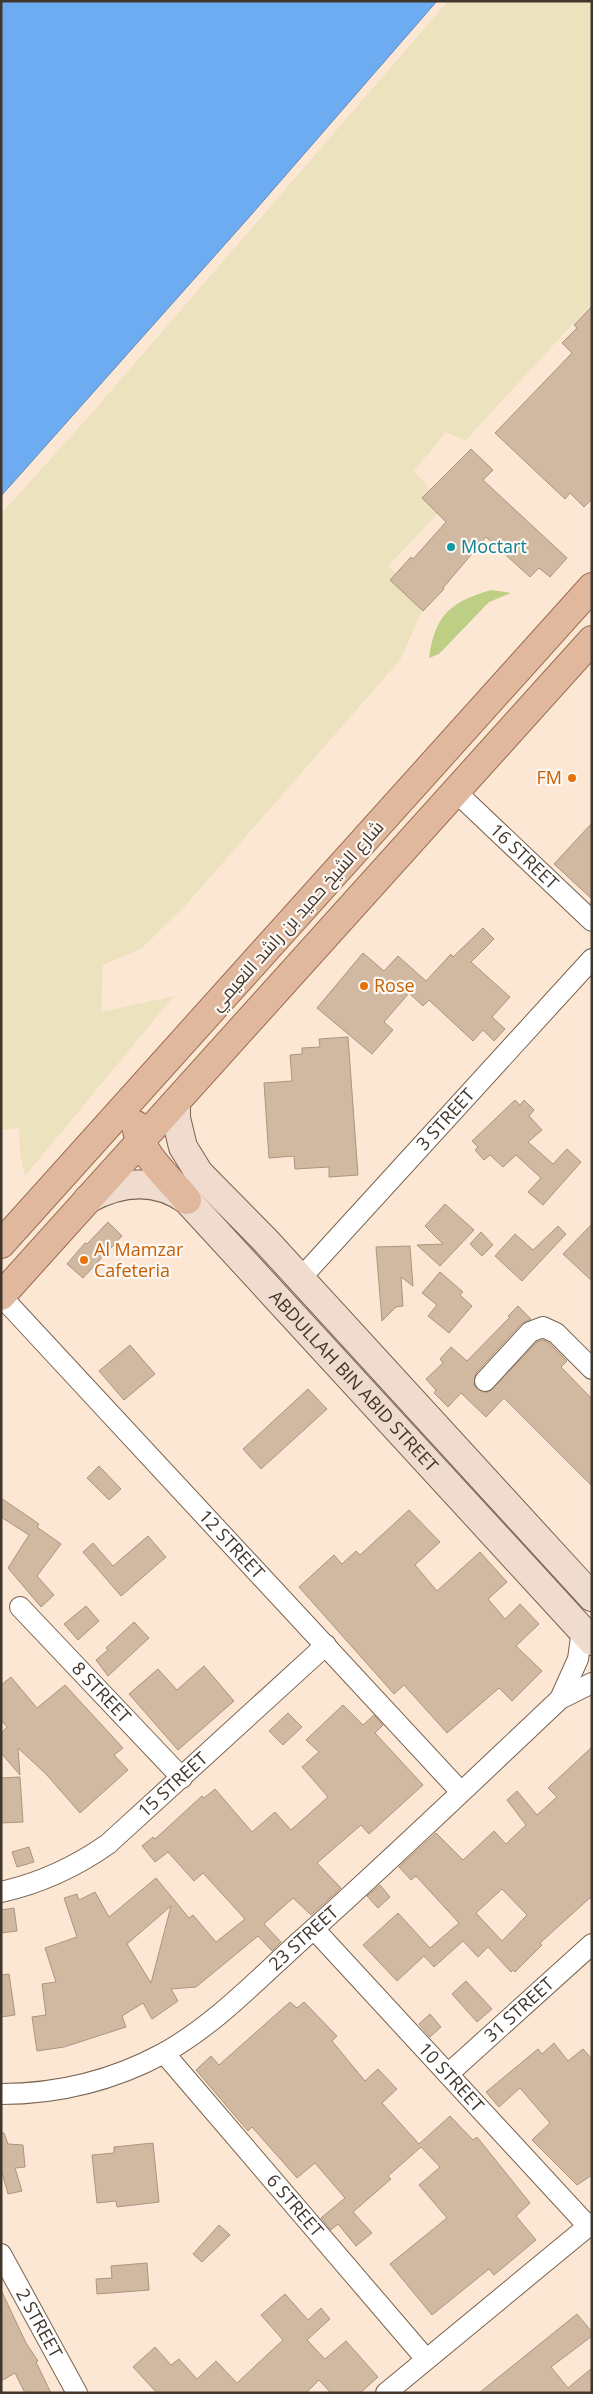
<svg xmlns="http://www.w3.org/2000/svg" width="593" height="2394" viewBox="0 0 593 2394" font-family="'Open Sans',Cairo,sans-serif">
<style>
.green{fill:#bece84}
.sand{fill:#ece2bd}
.water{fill:#6eacf2;stroke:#6089b7}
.building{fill:#d1b8a1;stroke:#ac957e;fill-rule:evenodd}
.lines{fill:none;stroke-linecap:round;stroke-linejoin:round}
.minor-casing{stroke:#79634e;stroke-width:22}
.secondary-casing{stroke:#79634e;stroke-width:30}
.primary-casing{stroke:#9a6c4c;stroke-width:30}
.minor{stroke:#fff;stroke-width:20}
.secondary{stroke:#efdcce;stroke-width:28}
.primary{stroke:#e0b89e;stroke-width:28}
.culture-dot{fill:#0f9aa8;stroke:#fdf8f3;stroke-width:2}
.food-dot{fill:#e8710a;stroke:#fdf8f3;stroke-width:2}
.labels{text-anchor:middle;stroke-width:4.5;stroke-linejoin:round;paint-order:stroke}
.culture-label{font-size:18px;fill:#0d838f;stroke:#fdf8f3;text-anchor:start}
.food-label{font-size:18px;fill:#c56008;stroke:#fdf8f3;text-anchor:start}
.street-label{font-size:18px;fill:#40362c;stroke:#fdf8f3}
</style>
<rect width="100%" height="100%" fill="#fce7d4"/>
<path class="green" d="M491,590l20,3 -22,9 -50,52 -10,4c6,-44 22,-56 62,-68z"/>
<polygon class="sand" points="448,1 592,1 592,303 465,441 446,432 414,471 435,495 441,510 388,566 426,602 400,660 186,905 141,949 103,965 101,1012 174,996 25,1176 20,1154 19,1128 1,1130 1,514 91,414"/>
<polygon class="water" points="1,1 437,1 251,215 1,496"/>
<g class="building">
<polygon points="592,306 592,499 584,507 570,493 565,499 495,433 572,353 562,343 577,328 574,325"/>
<polygon points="471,449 493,470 483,480 567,558 550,577 539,568 530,577 486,537 443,588 444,589 423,611 390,580 411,557 413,559 446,522 422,498"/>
<polygon points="592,823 592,899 554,864"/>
<polygon points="483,928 494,939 471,962 510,997 492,1017 505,1029 494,1041 483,1030 473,1041 429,1000 423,1006 409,993 384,1022 393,1030 372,1054 317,1008 363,953 384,971 398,956 426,981 451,954 453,957"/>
<polygon points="348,1037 358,1175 329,1177 329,1167 295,1169 294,1156 269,1158 264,1083 292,1081 290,1055 302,1054 302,1048 320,1047 319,1039"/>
<polygon points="515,1100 520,1105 524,1100 534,1110 529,1116 542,1130 528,1142 553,1164 567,1149 581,1162 543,1205 528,1192 541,1178 516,1155 503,1167 490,1155 484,1160 475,1150 478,1147 472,1141"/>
<polygon points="445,1204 474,1230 440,1266 417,1245 443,1244 425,1226"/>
<polygon points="108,1222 122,1236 83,1278 67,1264 85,1243 87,1244"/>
<polygon points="592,1224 592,1281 563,1254"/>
<polygon points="558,1226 566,1234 522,1281 495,1256 515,1234 533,1250"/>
<polygon points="481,1232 493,1245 482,1256 470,1244"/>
<polygon points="410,1246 413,1286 401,1277 403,1306 396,1307 382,1321 376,1247"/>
<polygon points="440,1272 463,1292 460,1295 472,1306 449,1333 428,1316 437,1305 422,1293"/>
<polygon points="518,1306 531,1319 521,1324 476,1373 474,1385 482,1392 489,1392 537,1342 543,1340 549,1343 567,1361 561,1367 592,1399 592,1486 504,1398 486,1417 461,1393 448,1407 434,1393 436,1390 426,1379 443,1363 440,1359 451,1347 467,1361 510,1317 508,1316"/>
<polygon points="130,1345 155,1374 124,1400 99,1371"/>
<polygon points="308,1389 327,1409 261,1469 243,1449"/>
<polygon points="99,1466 121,1489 109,1500 87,1478"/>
<polygon points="1,1498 39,1524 37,1527 61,1544 37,1576 54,1595 41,1607 8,1568 29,1535 1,1517"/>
<polygon points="409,1510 440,1542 415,1565 437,1591 480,1552 507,1582 488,1599 505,1619 520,1604 539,1624 516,1646 542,1671 512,1701 499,1688 447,1733 404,1685 394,1694 299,1587 334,1555 342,1564 356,1551 360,1555"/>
<polygon points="148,1536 166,1557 121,1596 83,1552 93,1543 113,1566"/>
<polygon points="86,1606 99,1621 78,1640 64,1624"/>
<polygon points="134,1622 149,1638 108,1676 96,1660 108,1650 106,1648"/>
<polygon points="204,1666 234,1701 178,1750 129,1694 158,1669 177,1690"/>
<polygon points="11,1677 37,1708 65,1685 123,1748 114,1755 128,1770 80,1813 46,1774 18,1748 20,1775 1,1753 1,1733 7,1727 1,1720 1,1685"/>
<path d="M343,1705l20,20 11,-10 9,10 -8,8 48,52 -54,49 -8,-9 -44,38 24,25 -30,27 -18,-17 -29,26 17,18 -9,9 -14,-15 -62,51 -25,2 7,12 -26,18 -9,-16 -21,13 4,11 -62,20 -27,4 -5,-34 14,-2 -4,-31 14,-2 -11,-34 32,-11 -13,-39 13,-4 2,6 16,-8 14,25 47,-39 33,40 4,-3 23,27 29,-23 -42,-46 -9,8 -26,-29 -13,10 -13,-16 11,-9 2,2 47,-43 2,2 11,-9 37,43 23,-20 16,18 37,-33 -26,-30 17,-15 -13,-12zM171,1906l-20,77 -24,-39z"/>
<polygon points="288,1713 302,1727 283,1745 269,1731"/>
<path d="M592,1747v149l-52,47 2,2 -27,27 -2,-2 -2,2 -23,-25 -10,10 -15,-16 -29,26 -10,-11 -27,25 -34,-36 35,-32 32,35 29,-25 -43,-47 -5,4 -12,-13 37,-34 27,27 31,-29 12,13 20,-19 -19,-25 10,-9 20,24 20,-18 -9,-9zM502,1889l25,26 -25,26 -26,-28z"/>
<polygon points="20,1777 23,1822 1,1823 1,1778"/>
<polygon points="29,1847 34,1862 17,1867 12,1852"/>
<polygon points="380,1885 390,1897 378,1908 367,1896"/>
<polygon points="14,1908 17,1931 1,1933 1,1910"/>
<polygon points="9,1974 15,2015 1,2017 1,1975"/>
<polygon points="466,1981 492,2009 477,2022 452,1994"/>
<polygon points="290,2002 297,2008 304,2002 337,2036 332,2041 365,2081 378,2069 397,2089 382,2103 419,2144 450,2116 473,2140 477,2137 530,2203 516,2216 536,2240 494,2275 489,2269 432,2315 390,2264 447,2218 419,2185 440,2167 421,2147 388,2176 391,2179 353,2212 372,2233 356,2246 338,2224 331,2230 321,2218 345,2198 315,2163 297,2178 252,2127 248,2131 196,2070 211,2056 219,2065"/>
<polygon points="430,2014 441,2027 430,2037 419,2024"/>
<polygon points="554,2043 568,2061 583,2049 592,2059 592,2175 577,2185 532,2140 550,2123 520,2088 499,2107 486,2092 538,2049 542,2054"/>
<polygon points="1,2133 4,2133 8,2144 23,2145 25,2167 15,2168 22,2191 8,2194 1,2169"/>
<polygon points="153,2143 159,2202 117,2207 116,2201 97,2203 92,2155 114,2153 114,2147"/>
<polygon points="219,2225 230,2235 202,2262 193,2254"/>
<polygon points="147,2263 149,2290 97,2294 96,2279 112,2278 111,2266"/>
<polygon points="1,2290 26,2343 38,2361 36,2362 51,2393 25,2393 15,2373 1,2381"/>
<polygon points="285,2294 308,2320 321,2308 330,2319 307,2340 325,2359 346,2341 378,2377 360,2393 331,2393 319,2380 306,2393 157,2393 133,2367 155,2347 171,2365 179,2359 197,2379 216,2361 237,2383 283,2340 261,2315"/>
<polygon points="577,2314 592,2332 592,2336 551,2367 568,2388 592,2368 592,2393 479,2393"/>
</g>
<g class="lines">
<defs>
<g id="minor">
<path id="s1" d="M456,792l136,129"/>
<path id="s2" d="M300,1279l292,-320"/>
<path id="s3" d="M1,1296l460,496"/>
<polyline points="485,1381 530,1332 543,1327 556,1333 592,1369"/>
<path id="s4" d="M20,1607l162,171"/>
<polyline points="560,1699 578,1659 582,1630"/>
<path id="s5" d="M1,1892c40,-9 73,-24 107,-48l218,-199"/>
<path id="s6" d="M314,1929l274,297"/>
<path id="s7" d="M164,2053l262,306"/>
<path id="s8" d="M448,2074l144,-130"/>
<path id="s9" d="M1,2094c57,0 113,-14 163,-41 50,-28 91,-71 134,-110 89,-79 175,-162 262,-244l32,-16"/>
<path id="s10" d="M1,2254l76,139"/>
<polyline points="386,2393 592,2223"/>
</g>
<g id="secondary">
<polyline points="176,1102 176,1118 183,1147 199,1173 265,1240 592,1597"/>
<path id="s11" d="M88,1199c33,-18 68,-21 99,1l405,441"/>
</g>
<g id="primary">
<path d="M136,1125c3,28 34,54 51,75"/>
<polyline points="1,1244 592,587"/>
<polyline points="1,1296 592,640"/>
</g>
</defs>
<use href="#minor" class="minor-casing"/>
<use href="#secondary" class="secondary-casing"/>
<use href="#primary" class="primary-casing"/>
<use href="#minor" class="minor"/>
<use href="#secondary" class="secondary"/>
<use href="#primary" class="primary"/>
</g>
<circle class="culture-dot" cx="451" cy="547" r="5"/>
<g class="food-dot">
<circle cx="572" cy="778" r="5"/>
<circle cx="364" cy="986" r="5"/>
<circle cx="84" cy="1260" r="5"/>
</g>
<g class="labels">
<g class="culture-label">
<text x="461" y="553">Moctart</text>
</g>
<g class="food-label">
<text x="562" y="784" text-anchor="end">FM</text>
<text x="374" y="992">Rose</text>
<text x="94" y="1256">Al Mamzar<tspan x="94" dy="21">Cafeteria</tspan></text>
</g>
<g class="street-label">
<text dy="6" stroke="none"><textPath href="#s1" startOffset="94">16 STREET</textPath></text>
<text transform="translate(297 916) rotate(-48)" y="6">شارع الشيخ حميد بن راشد النعيمي</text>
<text dy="6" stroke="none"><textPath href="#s2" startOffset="216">3 STREET</textPath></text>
<text dy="6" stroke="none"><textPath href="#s11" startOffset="351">ABDULLAH BIN ABID STREET</textPath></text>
<text dy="6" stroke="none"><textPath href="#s3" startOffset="339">12 STREET</textPath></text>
<text dy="6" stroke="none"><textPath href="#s4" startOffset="118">8 STREET</textPath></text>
<text dy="6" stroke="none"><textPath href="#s5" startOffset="206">15 STREET</textPath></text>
<text dy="6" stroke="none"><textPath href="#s9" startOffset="351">23 STREET</textPath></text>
<text dy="6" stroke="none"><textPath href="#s8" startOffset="96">31 STREET</textPath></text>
<text dy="6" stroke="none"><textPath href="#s6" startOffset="202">10 STREET</textPath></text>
<text dy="6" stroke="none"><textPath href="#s7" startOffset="201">6 STREET</textPath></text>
<text dy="6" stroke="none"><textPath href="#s10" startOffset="79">2 STREET</textPath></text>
</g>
</g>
<rect width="593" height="2394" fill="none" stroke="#40362c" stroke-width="5"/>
</svg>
